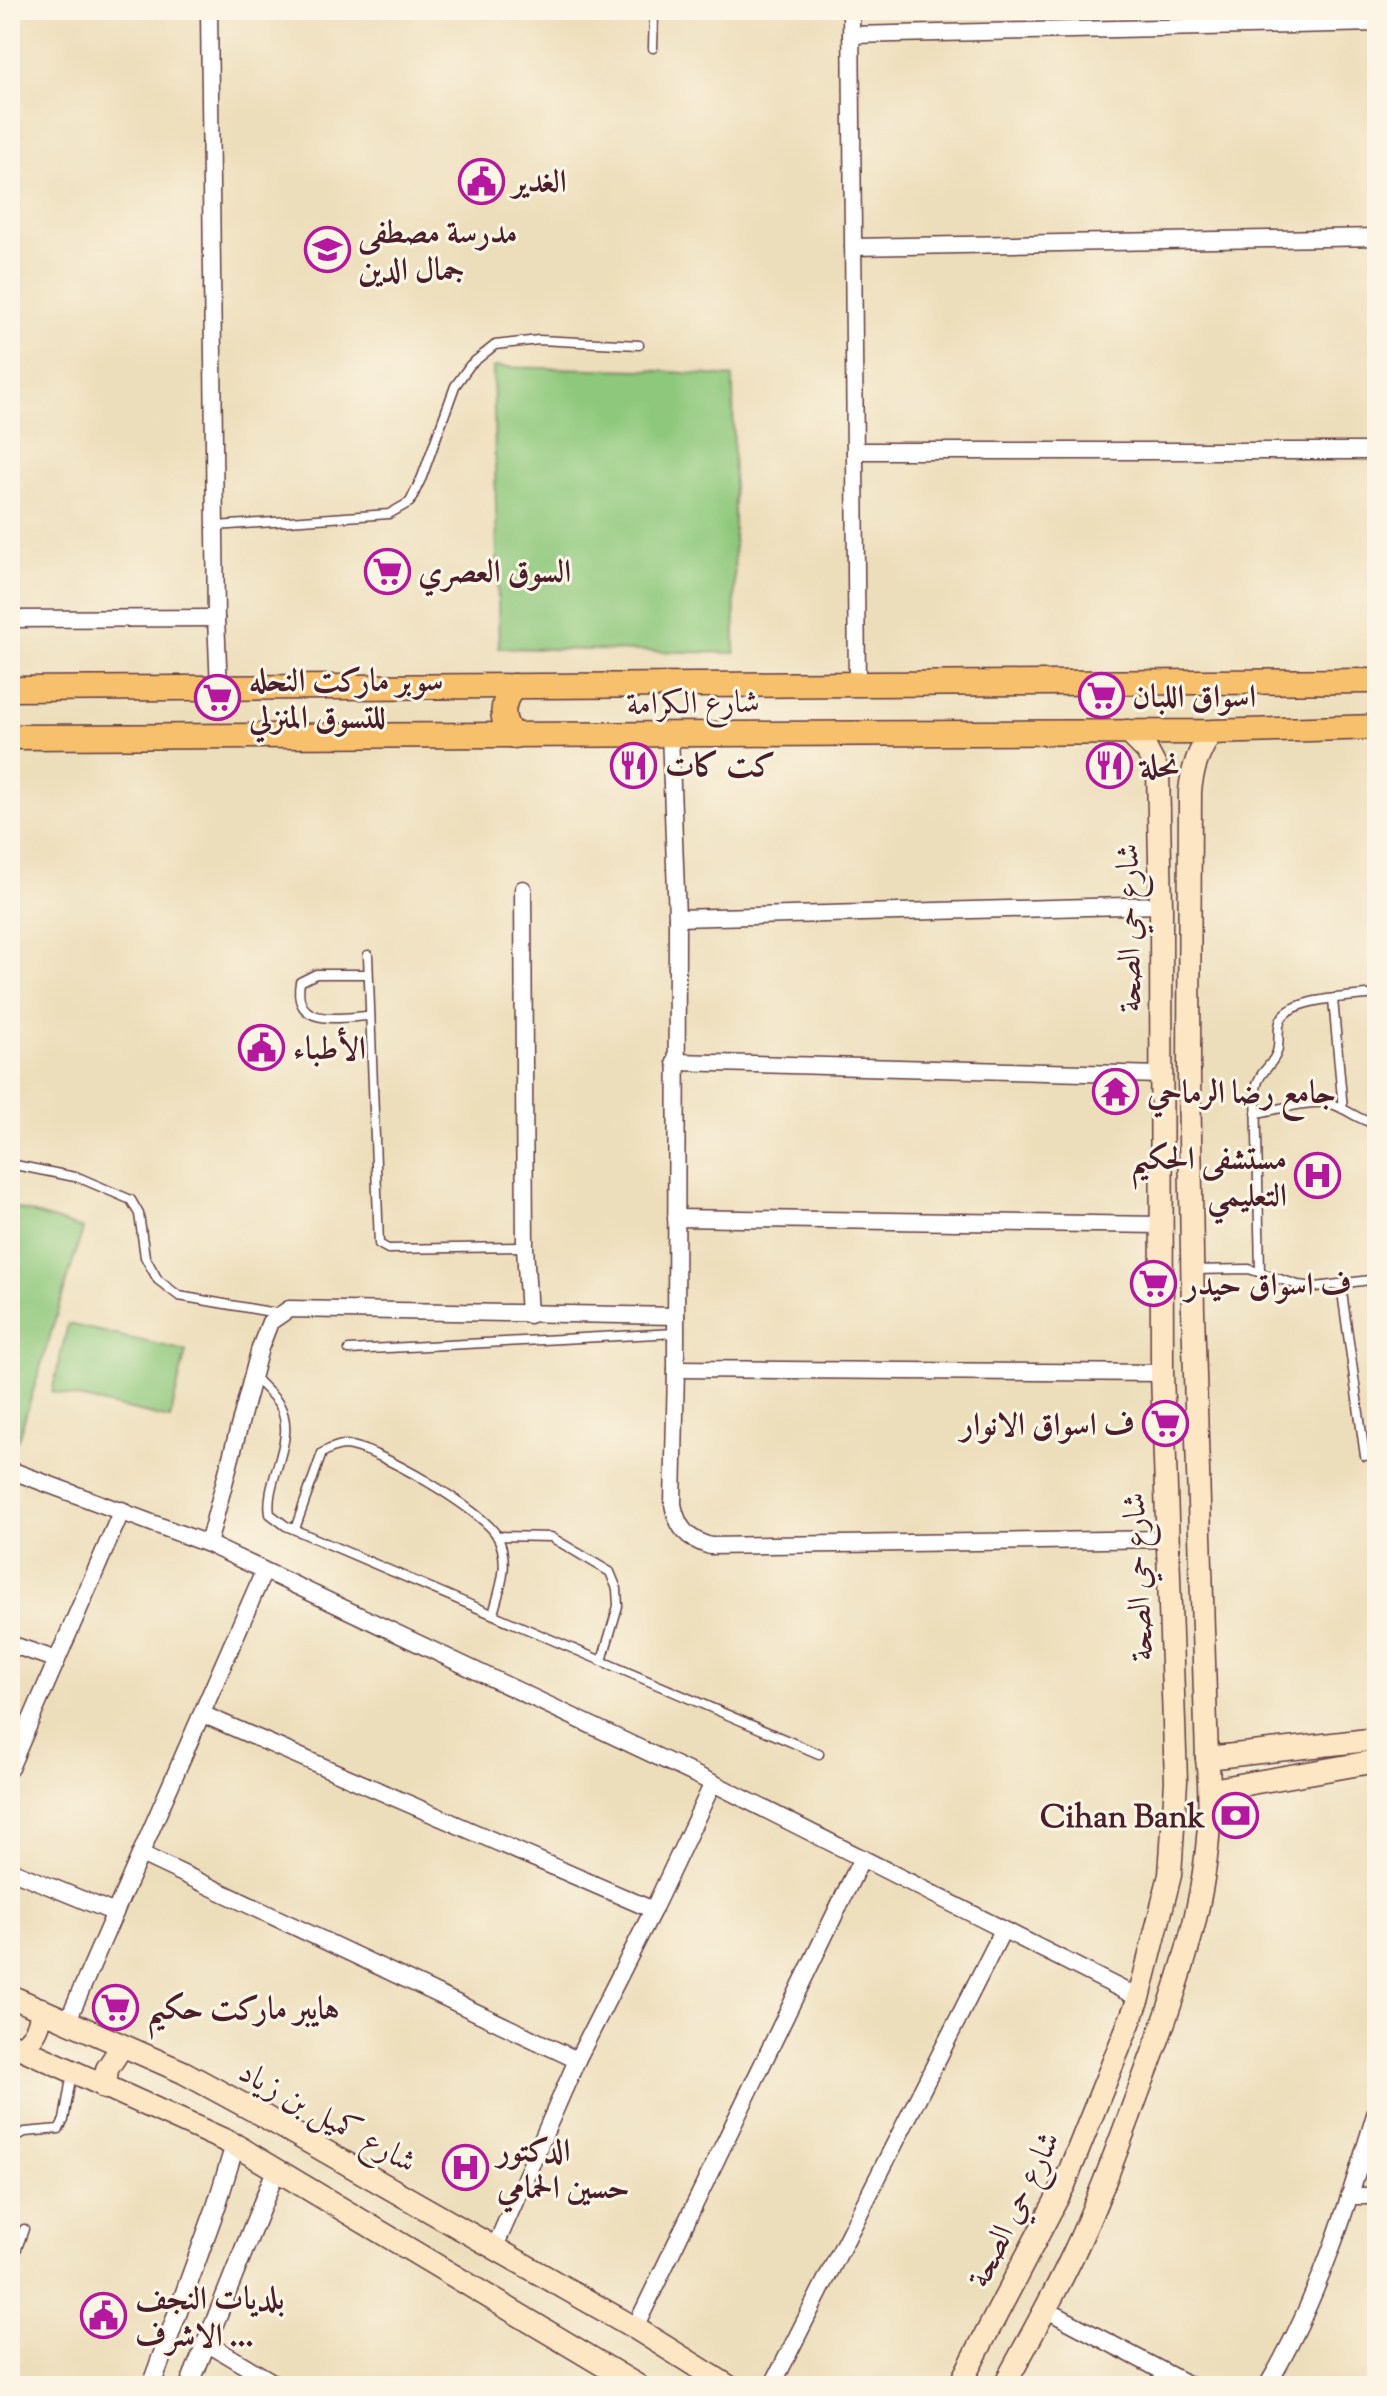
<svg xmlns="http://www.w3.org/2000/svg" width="1387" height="2396" viewBox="0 0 1387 2396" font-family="'Sorts Mill Goudy',Amiri,serif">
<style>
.green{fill:#8ec87c;stroke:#6c7454;stroke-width:2}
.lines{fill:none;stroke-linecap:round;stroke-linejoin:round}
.service-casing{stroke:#623c41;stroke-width:11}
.minor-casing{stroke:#623c41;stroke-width:19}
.tertiary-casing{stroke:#623c41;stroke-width:21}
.secondary-casing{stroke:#623c41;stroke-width:25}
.primary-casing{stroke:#623c41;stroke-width:27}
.service{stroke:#fff;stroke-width:8}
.minor{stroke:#fff;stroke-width:16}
.tertiary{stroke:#fff;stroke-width:18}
.secondary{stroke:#fce6c4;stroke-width:22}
.primary{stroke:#f7c06c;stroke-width:24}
.labels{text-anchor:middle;stroke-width:6;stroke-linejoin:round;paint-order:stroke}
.poi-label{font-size:32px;font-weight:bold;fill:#4a1f2b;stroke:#fcf5e5;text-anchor:start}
.street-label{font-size:32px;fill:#4a1f2b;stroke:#fcf5e5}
</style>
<rect width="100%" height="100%" fill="#fcf5e5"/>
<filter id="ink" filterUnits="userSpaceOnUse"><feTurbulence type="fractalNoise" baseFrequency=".0125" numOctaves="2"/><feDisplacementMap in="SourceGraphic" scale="16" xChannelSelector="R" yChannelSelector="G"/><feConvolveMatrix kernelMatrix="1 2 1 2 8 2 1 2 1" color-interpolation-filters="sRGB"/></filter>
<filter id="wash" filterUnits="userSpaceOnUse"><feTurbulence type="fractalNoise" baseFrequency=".006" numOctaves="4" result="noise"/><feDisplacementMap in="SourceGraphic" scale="32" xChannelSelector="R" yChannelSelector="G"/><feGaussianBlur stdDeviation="1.8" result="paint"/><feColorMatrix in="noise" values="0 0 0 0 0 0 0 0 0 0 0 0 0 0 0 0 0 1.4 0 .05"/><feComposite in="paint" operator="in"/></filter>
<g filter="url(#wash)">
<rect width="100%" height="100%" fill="#eddebb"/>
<g class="green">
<polygon points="493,367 647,370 733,377 735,653 499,648"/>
<polygon points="10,1206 83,1229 18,1440 10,1437"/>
<polygon points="68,1324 186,1351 170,1419 52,1392"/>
</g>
</g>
<g filter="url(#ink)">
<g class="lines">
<defs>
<g id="service">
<polyline points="653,48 654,10"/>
<polyline points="216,526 389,514 410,502 422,477 455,386 470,365 495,345 539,340 639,345"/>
<polyline points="368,955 379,1244 388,1249 524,1247"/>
<path d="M368,974h-52l-16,8c-8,47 40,35 70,34"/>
<polyline points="1333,999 1343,1109"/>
<path d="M1256,1113c20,-3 57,-14 75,-9 17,5 28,17 46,20"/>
<polyline points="10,1164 80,1178 131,1200 139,1214 145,1257 158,1280 179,1296 282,1314"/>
<polyline points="1193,1270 1249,1269 1298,1285 1316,1287 1377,1279"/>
<path d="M1260,1272l-4,-183c2,-17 16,-22 21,-37 3,-9 0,-21 3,-30 7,-25 74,-25 97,-28"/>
<polyline points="1341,1285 1365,1456"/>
<polyline points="349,1350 676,1333"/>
<path d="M253,1376c8,9 19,18 26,28 20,34 -15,76 -9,110l16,12 533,228"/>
<path d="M295,1529l27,-76c7,-4 15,-8 23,-8 29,1 139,66 152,91 14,26 3,52 -4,78"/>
<polyline points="497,1536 551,1537 610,1572 617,1589 618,1606 602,1661"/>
<polyline points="10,2140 25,2132 59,2129 64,2120 72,2072"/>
<polyline points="10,2268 24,2229"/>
<polyline points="10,2381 24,2386"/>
</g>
<g id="minor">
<polyline points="209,10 216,618 219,688"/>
<polyline points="851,10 857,684"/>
<polyline points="851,35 1377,23"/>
<polyline points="853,247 1377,237"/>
<polyline points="855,451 1377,451"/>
<polyline points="10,619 216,618"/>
<path d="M670,733l7,185 -1,451 -3,135c4,23 14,35 37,42l457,-7"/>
<polyline points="523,889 525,1247 529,1315"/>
<polyline points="677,918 1161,905"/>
<polyline points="675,1062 1161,1075"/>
<polyline points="676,1218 1161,1225"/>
<polyline points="676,1369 1162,1373"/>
<polyline points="10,1470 208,1544 713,1783 1139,1998"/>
<polyline points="208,1544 260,1348 270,1322 289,1309 676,1316"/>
<polyline points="10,1644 57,1660"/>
<polyline points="202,1714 653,1910"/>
<polyline points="10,1768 122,1510"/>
<polyline points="141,1854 577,2060"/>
<polyline points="10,1870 115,1913"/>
<polyline points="68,2020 264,1571"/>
<polyline points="1349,2196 1377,2196"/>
<polyline points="495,2247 577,2060 653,1910 713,1783"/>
<polyline points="1045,2309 1191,2386"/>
<polyline points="635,2328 862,1858"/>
<polyline points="205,2342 279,2386"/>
<polyline points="772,2386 1003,1930"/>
<path d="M1267,2386c51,-85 82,-184 110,-278"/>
</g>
<g id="tertiary">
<polyline points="151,2386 216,2207 235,2145"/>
<polyline points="189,2386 276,2170"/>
</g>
<g id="secondary">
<polyline points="1207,1758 1377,1739"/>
<polyline points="1211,1790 1377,1761"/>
<polyline points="10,1996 183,2072 253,2110 635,2328 728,2386"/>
<polyline points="10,2043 235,2145 638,2386"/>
<path d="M20,2048c14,-10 21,-22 21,-39"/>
<polyline points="105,2088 107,2069 122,2046"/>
<polyline points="959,2386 1064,2185 1139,1998 1170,1875 1176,1781 1162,1373 1161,905 1158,772 1147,751 1127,731"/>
<path d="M1004,2386c23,-43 47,-85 68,-129 27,-57 48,-116 70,-175 39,-102 78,-213 65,-324l-14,-447 -4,-236 1,-283c2,-24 9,-40 21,-60"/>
</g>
<g id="primary">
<polyline points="10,689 1377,681"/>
<path d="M514,736c-15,-15 -13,-34 0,-50"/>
<polyline points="10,737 1211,732 1377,727"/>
</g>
</defs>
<use href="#service" class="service-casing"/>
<use href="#minor" class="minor-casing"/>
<use href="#tertiary" class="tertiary-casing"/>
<use href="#secondary" class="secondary-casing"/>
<use href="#primary" class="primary-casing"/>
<use href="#service" class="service"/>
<use href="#minor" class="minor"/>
<use href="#tertiary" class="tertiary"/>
<use href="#secondary" class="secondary"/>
<use href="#primary" class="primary"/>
</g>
</g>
<defs>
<symbol id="civic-ring" viewBox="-11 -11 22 22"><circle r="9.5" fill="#fcf5e5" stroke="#b5179e" stroke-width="1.5"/><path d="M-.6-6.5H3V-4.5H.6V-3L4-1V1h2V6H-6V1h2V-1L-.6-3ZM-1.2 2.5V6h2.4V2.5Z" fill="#b5179e"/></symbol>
<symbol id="school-ring" viewBox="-11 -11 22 22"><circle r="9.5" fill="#fcf5e5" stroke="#b5179e" stroke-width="1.5"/><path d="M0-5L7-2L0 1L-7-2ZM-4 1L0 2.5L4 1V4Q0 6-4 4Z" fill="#b5179e"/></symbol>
<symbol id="supermarket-ring" viewBox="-11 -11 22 22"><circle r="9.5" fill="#fcf5e5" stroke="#b5179e" stroke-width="1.5"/><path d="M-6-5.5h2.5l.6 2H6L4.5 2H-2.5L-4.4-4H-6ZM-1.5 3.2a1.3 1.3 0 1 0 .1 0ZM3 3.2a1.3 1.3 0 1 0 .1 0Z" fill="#b5179e"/></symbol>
<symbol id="restaurant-ring" viewBox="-11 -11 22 22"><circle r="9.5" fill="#fcf5e5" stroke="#b5179e" stroke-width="1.5"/><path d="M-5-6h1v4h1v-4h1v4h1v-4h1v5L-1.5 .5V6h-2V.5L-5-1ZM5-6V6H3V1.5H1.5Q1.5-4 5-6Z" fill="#b5179e"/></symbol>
<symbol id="temple-ring" viewBox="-11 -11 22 22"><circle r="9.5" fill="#fcf5e5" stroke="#b5179e" stroke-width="1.5"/><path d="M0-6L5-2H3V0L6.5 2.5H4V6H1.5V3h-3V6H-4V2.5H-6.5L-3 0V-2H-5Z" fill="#b5179e"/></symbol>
<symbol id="hospital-ring" viewBox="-11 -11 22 22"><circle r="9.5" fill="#fcf5e5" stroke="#b5179e" stroke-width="1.5"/><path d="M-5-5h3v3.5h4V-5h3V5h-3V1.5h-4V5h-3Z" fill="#b5179e"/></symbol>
<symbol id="bank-ring" viewBox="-11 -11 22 22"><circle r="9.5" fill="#fcf5e5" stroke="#b5179e" stroke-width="1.5"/><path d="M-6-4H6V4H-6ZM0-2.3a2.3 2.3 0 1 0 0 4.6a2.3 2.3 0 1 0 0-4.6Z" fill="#b5179e"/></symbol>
</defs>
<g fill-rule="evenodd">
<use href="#civic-ring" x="456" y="156" width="51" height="51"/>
<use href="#school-ring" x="302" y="224" width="51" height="51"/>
<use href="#supermarket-ring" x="362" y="546" width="51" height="51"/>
<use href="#supermarket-ring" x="1076" y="670" width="51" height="51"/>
<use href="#supermarket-ring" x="192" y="672" width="51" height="51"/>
<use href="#restaurant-ring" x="608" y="740" width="51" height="51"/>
<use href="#restaurant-ring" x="1084" y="740" width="51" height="51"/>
<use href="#civic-ring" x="236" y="1022" width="51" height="51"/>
<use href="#temple-ring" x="1090" y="1066" width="51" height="51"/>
<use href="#hospital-ring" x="1292" y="1150" width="51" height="51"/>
<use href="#supermarket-ring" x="1128" y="1258" width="51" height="51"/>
<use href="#supermarket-ring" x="1140" y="1398" width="51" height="51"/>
<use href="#bank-ring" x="1210" y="1790" width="51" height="51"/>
<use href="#supermarket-ring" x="90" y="1982" width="51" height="51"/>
<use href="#hospital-ring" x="440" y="2142" width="51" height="51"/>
<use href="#civic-ring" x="78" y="2290" width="51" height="51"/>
</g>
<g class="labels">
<g class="poi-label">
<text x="512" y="192">الغدير</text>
<text x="358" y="243">مدرسة مصطفى<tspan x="358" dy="37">جمال الدين</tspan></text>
<text x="418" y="582">السوق العصري</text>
<text x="249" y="691">سوبر ماركت النحله<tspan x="249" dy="37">للتسوق المنزلي</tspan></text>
<text x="1132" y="707">اسواق اللبان</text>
<text x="665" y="776">كت كات</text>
<text x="1140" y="777">نحلة</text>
<text x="293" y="1059">الأطباء</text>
<text x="1147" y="1103">جامع رضا الرماحي</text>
<text x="1287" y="1169" text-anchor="end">مستشفى الحكيم<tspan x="1287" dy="37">التعليمي</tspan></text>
<text x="1185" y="1295">ف اسواق حيدر</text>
<text x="1135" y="1435" text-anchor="end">ف اسواق الانوار</text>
<text x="1205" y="1827" text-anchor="end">Cihan Bank</text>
<text x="147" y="2019">هایبر مارکت حکیم</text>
<text x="497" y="2161">الدكتور<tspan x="497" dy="37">حسين الحمامي</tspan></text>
<text x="135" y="2309">بلديات النجف<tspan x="135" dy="37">الاشرف ...</tspan></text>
</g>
<g class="street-label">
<text transform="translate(693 702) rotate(-1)" y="11">شارع الكرامة</text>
<text transform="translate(1128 928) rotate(-91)" y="11">شارع حي الصحة</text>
<text transform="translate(1137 1577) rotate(-93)" y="11">شارع حي الصحة</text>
<text transform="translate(328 2116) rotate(29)" y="11">شارع كميل بن زياد</text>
<text transform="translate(1013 2209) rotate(-64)" y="11">شارع حي الصحة</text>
</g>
</g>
<rect width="1387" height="2396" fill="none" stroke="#fcf5e5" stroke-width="40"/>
</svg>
